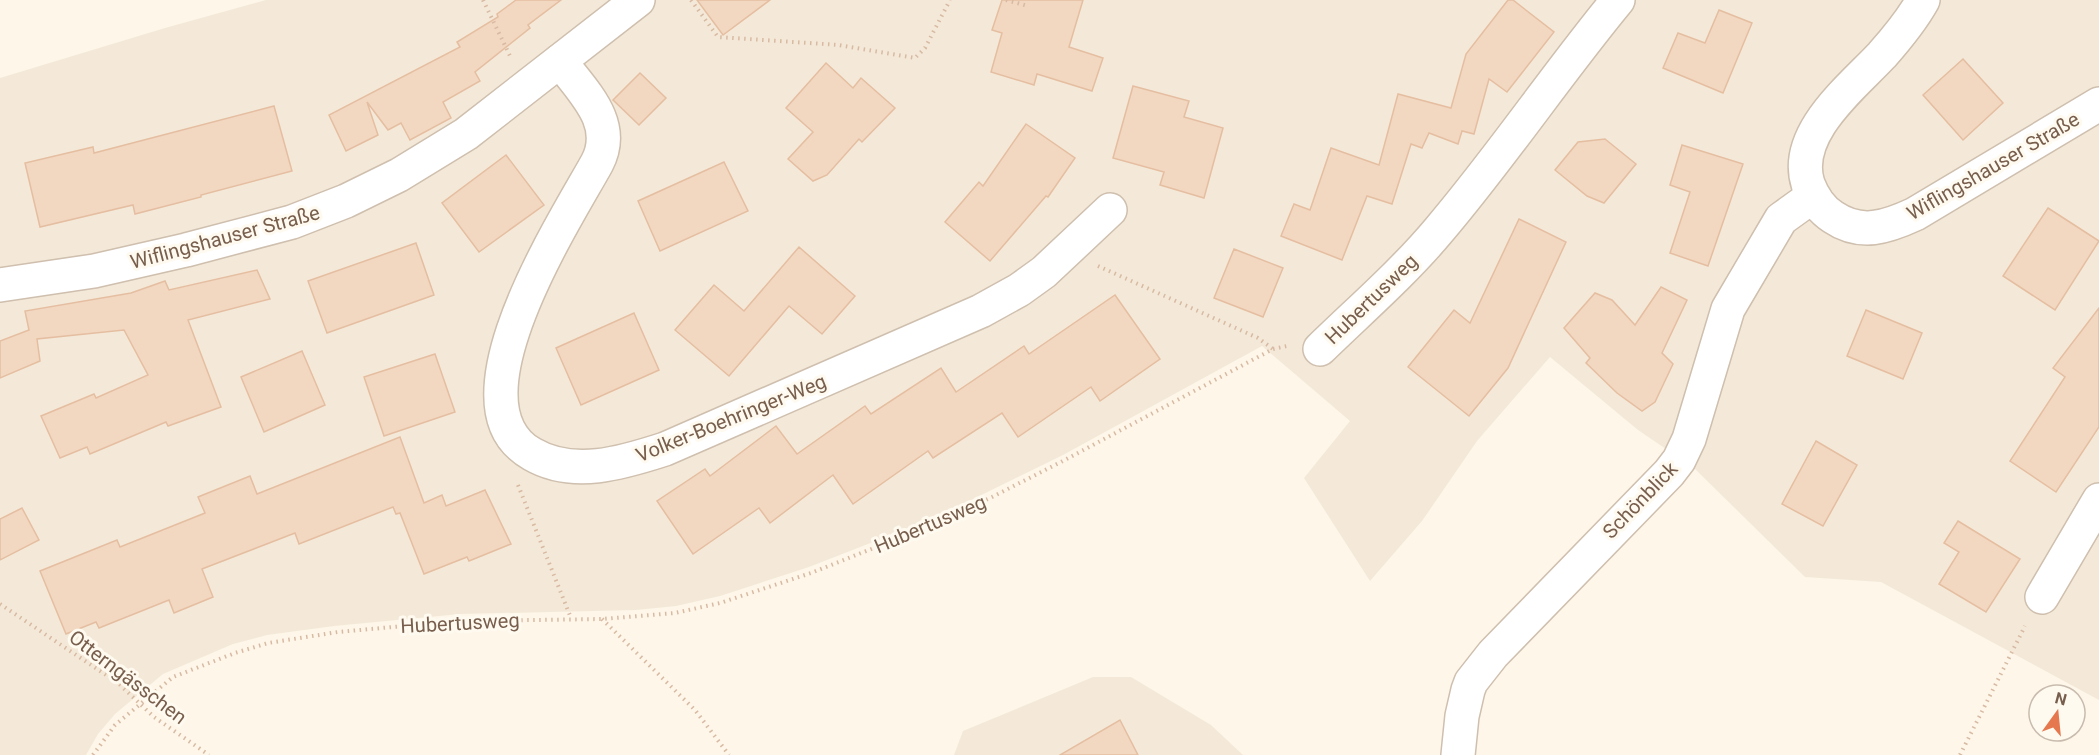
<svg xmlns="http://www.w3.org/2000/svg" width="2099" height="755" viewBox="0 0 2099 755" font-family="Roboto,sans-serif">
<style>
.residential{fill:#f4e9d8}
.building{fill:#f2d7c1;stroke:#e5bea1;stroke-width:1.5}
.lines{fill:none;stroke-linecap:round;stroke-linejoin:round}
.minor-casing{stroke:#cfbfae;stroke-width:36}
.tertiary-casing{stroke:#cfbfae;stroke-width:36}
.path{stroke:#d8baa3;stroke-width:4;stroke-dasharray:1.5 4.5;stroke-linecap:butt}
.minor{stroke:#fff;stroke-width:33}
.tertiary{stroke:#fff;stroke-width:33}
.labels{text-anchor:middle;stroke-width:6;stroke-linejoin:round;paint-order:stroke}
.street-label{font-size:20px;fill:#785e4c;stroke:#fffaf0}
</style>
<rect width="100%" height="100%" fill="#fdf6e9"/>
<g class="residential">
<polygon points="266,0 2099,0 2099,700 1881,582 1805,577 1694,468 1638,430 1550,357 1477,441 1422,521 1370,581 1304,478 1350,421 1262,346 1063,455 963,504 914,526 809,567 720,596 676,606 636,610 460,614 334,626 267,635 233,644 163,674 115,714 98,734 86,755 0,755 0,78 165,28"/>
<polygon points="1093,677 1131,677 1211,725 1243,755 954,755 963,731"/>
</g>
<g class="building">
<polygon points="516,0 561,0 528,25 530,28 475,72 480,81 443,102 451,118 410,140 401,123 388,130 367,102 378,135 346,151 329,115 460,47 457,42 498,17 497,14"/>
<polygon points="697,0 770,0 723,35"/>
<polygon points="1002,0 1083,0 1069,47 1103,58 1092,91 1037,74 1034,85 991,72 1002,33 992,30"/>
<polygon points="1508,0 1513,0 1554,32 1507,92 1489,79 1474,134 1462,131 1458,144 1429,133 1422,148 1411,144 1392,204 1367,196 1342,260 1281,236 1294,204 1310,210 1331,148 1379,165 1398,94 1451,108 1466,54"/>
<polygon points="1719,10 1752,23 1723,93 1663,68 1678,33 1705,43"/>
<polygon points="1963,59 2003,103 1963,140 1923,95"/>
<polygon points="826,63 853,88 861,78 895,108 862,142 859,139 827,175 813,181 788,159 813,132 786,108"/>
<polygon points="640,73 666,98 639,125 613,100"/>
<polygon points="1133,86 1189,101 1184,117 1223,128 1204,198 1160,185 1164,172 1113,158"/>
<polygon points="274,106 292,171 201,195 201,197 135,214 133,205 40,227 25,163 93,147 94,153"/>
<polygon points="1026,124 1075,158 1048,197 1046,196 990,261 945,222 979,182 983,186"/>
<polygon points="1605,139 1636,164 1604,203 1587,196 1555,170 1578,142"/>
<polygon points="1682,145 1743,164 1708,266 1670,253 1690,192 1670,185"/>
<polygon points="506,155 544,205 479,252 442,203"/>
<polygon points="724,162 748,211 660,251 638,201"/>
<polygon points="2048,208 2099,241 2055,310 2003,276"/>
<polygon points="1519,219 1566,242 1508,368 1469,416 1408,367 1454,310 1470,323"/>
<polygon points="416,243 434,295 327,333 308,281"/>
<polygon points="799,247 855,296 822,334 789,306 729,376 675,330 714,285 744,311"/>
<polygon points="1234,249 1283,268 1263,317 1214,298"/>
<polygon points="257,270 270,299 188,320 221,407 168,426 166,422 90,454 87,447 60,458 41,416 94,394 96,398 148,375 124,330 37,339 40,361 0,378 0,341 29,330 25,311 131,293 165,281 169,290"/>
<polygon points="1661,287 1687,300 1662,353 1673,364 1655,402 1642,411 1617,393 1586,363 1590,358 1564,328 1595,293 1612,300 1635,325"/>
<polygon points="1115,295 1160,359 1100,401 1091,387 1018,437 1002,413 933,458 928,451 853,504 833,475 770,523 759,508 693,554 657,501 705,469 710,476 776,426 797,454 865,406 871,414 941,368 956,392 1024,346 1029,354"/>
<polygon points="2099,308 2099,427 2056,492 2010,461 2065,377 2053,368"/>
<polygon points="1866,310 1922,333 1903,379 1847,356"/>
<polygon points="634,313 659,370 581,405 556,348"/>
<polygon points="302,351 325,405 264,432 241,377"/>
<polygon points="435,354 455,412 384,436 364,377"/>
<polygon points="400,437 424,503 442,495 446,506 485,490 511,544 469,561 467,557 424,574 400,513 396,514 393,507 299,544 295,533 202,569 213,597 174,613 169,600 99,628 96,622 66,634 40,571 117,540 120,547 205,513 198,497 250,476 257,494"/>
<polygon points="1816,441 1857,465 1823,526 1782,504"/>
<polygon points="22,508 39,540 0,560 0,519"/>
<polygon points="1958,521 2020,559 1986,612 1939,584 1959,552 1944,543"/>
<polygon points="1120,720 1138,755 1060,755"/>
</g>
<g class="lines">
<defs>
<g id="minor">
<path d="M560,61c23,31 58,62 37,102 -32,58 -152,242 -65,291 41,24 90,9 133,-5l316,-138 38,-21 25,-18 66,-62"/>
<path d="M1320,349c40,-39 83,-76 119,-119 63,-74 117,-155 179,-230"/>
<polyline points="2042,597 2099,500"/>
<polyline points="1458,755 1462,716 1468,690 1471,682 1493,654 1669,473 1679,460 1689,439 1728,309 1781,219 1813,196"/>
</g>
<g id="tertiary">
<path d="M1923,0c-11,20 -26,38 -41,55 -31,33 -90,79 -74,129 5,13 14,26 25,33 28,19 54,10 82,-3l184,-110"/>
<polyline points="0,285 94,271 186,250 292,222 346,201 399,175 466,134 638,0"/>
</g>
</defs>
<use href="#minor" class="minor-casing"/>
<use href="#tertiary" class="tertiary-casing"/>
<g class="path">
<polyline points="483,0 511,58"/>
<polyline points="691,0 718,37 839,45 915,58 925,48 950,0"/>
<polyline points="1006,0 1028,6"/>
<polyline points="1098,266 1258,338 1273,349"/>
<polyline points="518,485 571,618"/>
<polyline points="0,604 118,683 154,717 209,755"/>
<polyline points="602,619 695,710 729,755"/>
<polyline points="93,755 115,725 173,677 235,653 268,643 338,632 415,625 467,621 602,619 675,613 720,603 811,573 924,528 992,497 1061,462 1273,349 1287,346"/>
<polyline points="1960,755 2025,626"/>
</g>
<use href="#minor" class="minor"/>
<use href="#tertiary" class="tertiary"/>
</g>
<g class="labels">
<g class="street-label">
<text transform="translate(1993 166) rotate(-30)" y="7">Wiflingshauser Straße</text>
<text transform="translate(225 237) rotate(-15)" y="7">Wiflingshauser Straße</text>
<text transform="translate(1371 299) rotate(-44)" y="7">Hubertusweg</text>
<text transform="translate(731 418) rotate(-22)" y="7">Volker-Boehringer-Weg</text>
<text transform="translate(1640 500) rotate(-46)" y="7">Schönblick</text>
<text transform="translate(930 524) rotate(-23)" y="7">Hubertusweg</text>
<text transform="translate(460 623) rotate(-3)" y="7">Hubertusweg</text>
<text transform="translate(128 677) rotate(37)" y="7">Otterngässchen</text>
</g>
</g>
<g transform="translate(2057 713) rotate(15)"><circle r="28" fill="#fffaf0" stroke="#c9bcae" stroke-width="1.5"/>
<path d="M0-4.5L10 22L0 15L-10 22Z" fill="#e6784f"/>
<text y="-9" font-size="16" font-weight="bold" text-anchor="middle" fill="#785e4c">N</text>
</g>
</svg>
